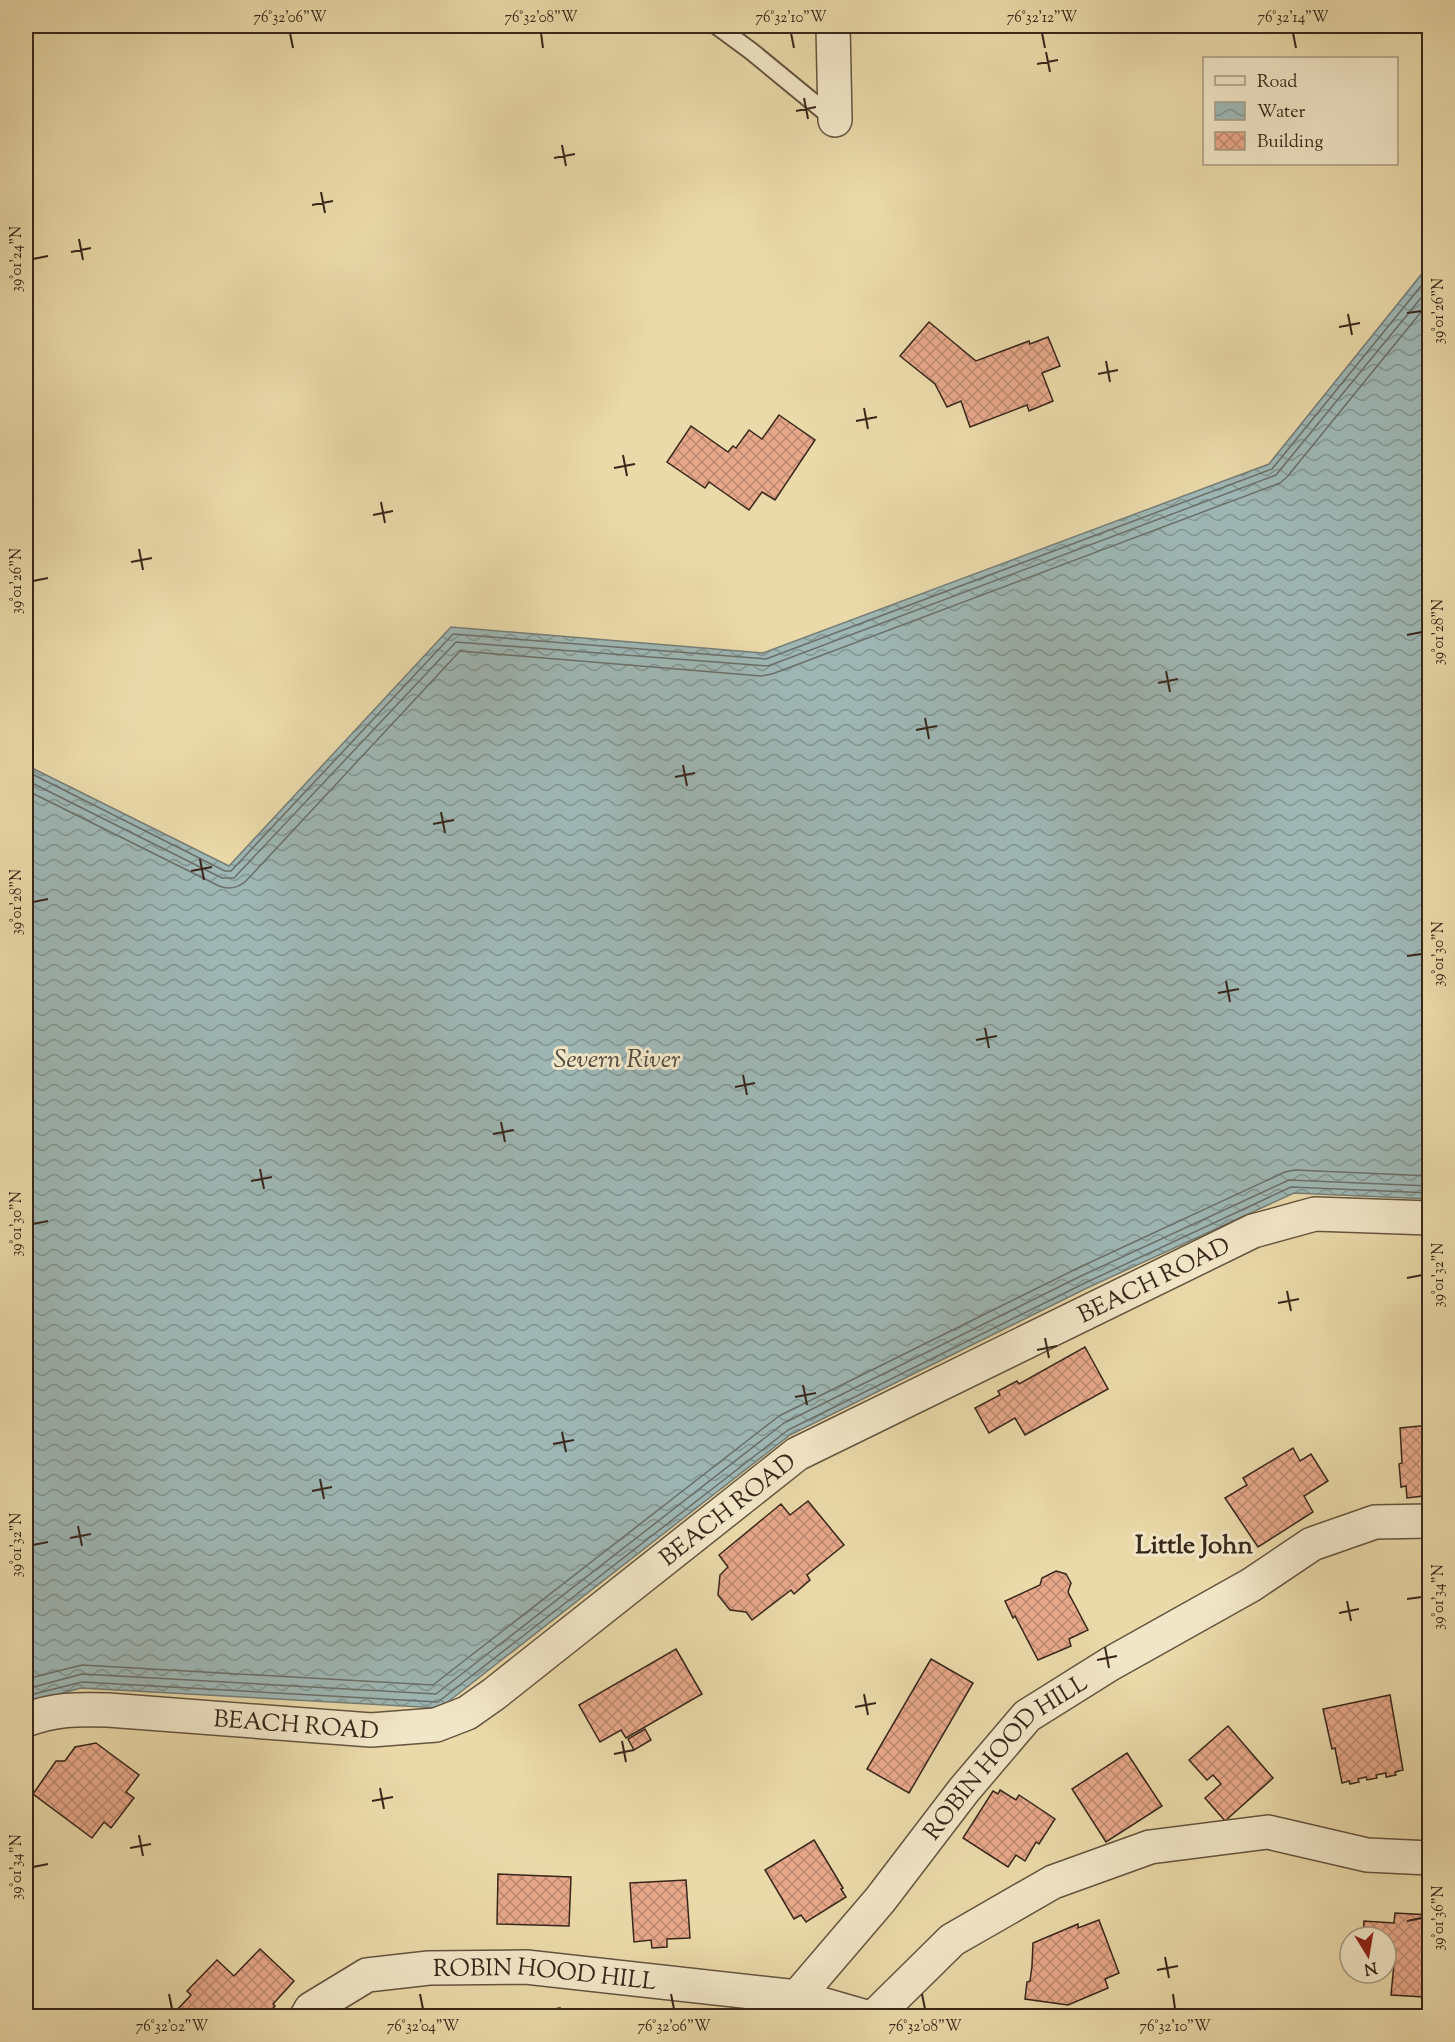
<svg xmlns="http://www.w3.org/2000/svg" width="1455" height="2042" viewBox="0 0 1455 2042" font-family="'Sorts Mill Goudy',serif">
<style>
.water{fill:url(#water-waves);stroke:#757d77;stroke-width:1.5}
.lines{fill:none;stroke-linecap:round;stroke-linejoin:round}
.shore{stroke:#6b6f68;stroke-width:1.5}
.building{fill:url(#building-cross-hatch);stroke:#38271a;stroke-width:1.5}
.lane-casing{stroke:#64543e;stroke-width:20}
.street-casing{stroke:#64543e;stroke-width:36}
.lane{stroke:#f1e6c7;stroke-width:16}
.street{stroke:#f1e6c7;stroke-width:33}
.ticks{fill:none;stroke:#38271a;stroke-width:2}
.labels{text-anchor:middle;stroke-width:6;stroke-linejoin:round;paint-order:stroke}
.street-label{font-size:24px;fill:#38271a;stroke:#f1e6c7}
.water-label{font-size:26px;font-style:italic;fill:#524b41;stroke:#f1e6c7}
.neighbourhood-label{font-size:26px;font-weight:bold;fill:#38271a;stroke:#f1e6c7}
.neatline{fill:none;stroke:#38271a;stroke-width:2}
.ticks-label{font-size:15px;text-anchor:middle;fill:#38271a}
</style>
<defs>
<pattern id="water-waves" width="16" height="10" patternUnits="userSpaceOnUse" patternTransform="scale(1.5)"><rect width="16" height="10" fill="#9eb7b5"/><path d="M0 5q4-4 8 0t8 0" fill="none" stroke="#829592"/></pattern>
<pattern id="building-cross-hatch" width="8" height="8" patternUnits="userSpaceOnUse" patternTransform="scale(1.5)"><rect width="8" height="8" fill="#e7a88a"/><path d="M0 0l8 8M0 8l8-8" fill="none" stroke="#bc8970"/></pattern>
</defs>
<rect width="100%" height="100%" fill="#ead9a9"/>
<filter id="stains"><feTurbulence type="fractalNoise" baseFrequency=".00333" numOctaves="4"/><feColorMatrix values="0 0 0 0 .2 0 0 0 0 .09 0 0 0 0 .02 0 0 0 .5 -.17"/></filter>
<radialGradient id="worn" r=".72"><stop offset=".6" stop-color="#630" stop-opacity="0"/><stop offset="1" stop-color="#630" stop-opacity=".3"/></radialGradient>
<polygon class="water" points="1429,265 1429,1199 1294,1193 1087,1288 790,1435 440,1708 81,1688 26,1703 26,765 229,866 451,627 763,653 1269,464"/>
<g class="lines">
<g class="shore">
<polyline points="26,771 225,871 231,871 453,634 766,659 1272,469 1430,275"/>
<polyline points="26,780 222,878 234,878 456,642 768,666 1276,475 1430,287"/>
<path d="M26,790l193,96c10,4 19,2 27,-5l214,-230 301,25 11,-2 508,-191 7,-6 143,-176"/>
<polyline points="26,1679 82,1665 433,1685 779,1416 1078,1268 1285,1172 1295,1170 1430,1176"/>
<polyline points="26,1689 82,1674 436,1694 784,1423 1081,1276 1289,1180 1430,1186"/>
<polyline points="26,1696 82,1682 438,1702 788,1430 1085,1283 1291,1187 1430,1193"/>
</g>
</g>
<g class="building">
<polygon points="929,322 976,361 1029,341 1030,344 1048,337 1060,366 1042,373 1053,401 1029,411 1027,405 970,427 961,401 947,407 935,384 900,356"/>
<polygon points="779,415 815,440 775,500 762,492 749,510 709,482 705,488 667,462 691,426 728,452 733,446 736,448 749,430 762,439"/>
<polygon points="1085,1347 1108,1389 1025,1435 1015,1418 989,1433 975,1408 1000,1395 998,1391 1017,1381 1019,1384"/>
<polygon points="1430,1425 1430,1484 1422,1484 1423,1496 1407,1498 1406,1486 1401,1487 1399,1464 1402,1463 1400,1428"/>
<polygon points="1293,1448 1300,1461 1311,1454 1328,1481 1304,1496 1313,1512 1258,1547 1225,1498 1247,1485 1243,1478"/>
<polygon points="808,1501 844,1545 807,1575 810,1580 794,1594 791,1590 752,1620 746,1612 730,1610 718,1595 720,1575 728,1567 719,1555 781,1504 790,1515"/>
<polygon points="1056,1571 1066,1574 1071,1583 1068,1592 1088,1630 1069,1639 1071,1646 1038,1660 1015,1616 1013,1618 1005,1601 1040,1585 1042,1578"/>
<polygon points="676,1649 702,1694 626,1738 621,1730 600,1742 579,1705"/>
<polygon points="931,1659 973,1683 909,1793 867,1769"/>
<polygon points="1390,1695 1403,1770 1395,1772 1396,1775 1386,1777 1386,1773 1376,1775 1377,1778 1367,1780 1366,1777 1358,1779 1359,1782 1350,1784 1349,1781 1342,1783 1335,1748 1332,1749 1323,1709"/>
<polygon points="1228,1726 1273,1778 1225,1821 1205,1798 1221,1784 1213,1775 1207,1780 1189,1760"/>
<polygon points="645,1729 651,1740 634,1750 628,1739"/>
<polygon points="96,1743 139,1775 126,1792 134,1798 111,1828 104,1822 92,1838 33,1794 56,1761 65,1761 75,1747"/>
<polygon points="1127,1753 1162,1806 1106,1842 1072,1789"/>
<polygon points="1000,1790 1016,1800 1019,1795 1055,1819 1039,1844 1036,1842 1025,1861 1016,1855 1008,1867 963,1838 993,1791 998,1794"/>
<polygon points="814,1840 843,1888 841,1889 846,1897 806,1922 801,1915 794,1919 765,1870"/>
<polygon points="498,1874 571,1877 569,1926 497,1924"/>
<polygon points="686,1880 690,1938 667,1939 667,1947 652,1948 651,1940 634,1942 630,1883"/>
<polygon points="1395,1913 1430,1915 1430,1971 1427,1971 1424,1997 1391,1995 1394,1964 1386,1963 1386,1937 1363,1937 1364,1921 1394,1923"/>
<polygon points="1099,1920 1119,1973 1105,1979 1108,1988 1068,2005 1025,1999 1027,1982 1030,1981 1032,1966 1033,1943 1078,1924 1078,1928"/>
<polygon points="260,1949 294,1981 273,2004 275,2006 266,2016 185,2016 177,2010 191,1995 187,1991 217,1960 234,1976"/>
<polygon points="560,2008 561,2016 519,2016"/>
<polygon points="776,2010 779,2016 759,2016"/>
</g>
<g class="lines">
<defs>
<polyline id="lane" points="717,26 751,51 835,120"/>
<g id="street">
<polyline points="833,26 835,120"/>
<path id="s1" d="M26,1720c28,-11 51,-11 82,-10l263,20 65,-5 31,-12 27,-19 303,-240 456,-223 62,-17 115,4"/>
<polyline points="797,1997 863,2016"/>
<path id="s2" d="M307,2016l4,-7 56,-34 62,-7 97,-1 271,30 83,-97 84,-110 63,-74 83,-52 141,-79 61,-41 63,-22 55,-1"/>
<polyline points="875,2016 952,1940 1053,1882 1150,1847 1268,1832 1367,1855 1430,1858"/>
</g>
</defs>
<use href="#lane" class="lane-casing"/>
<use href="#street" class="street-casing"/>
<use href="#lane" class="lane"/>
<use href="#street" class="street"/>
</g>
<path class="ticks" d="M290,33l3,15M541,33l2,15M791,33l3,15M1042,33l3,15M1293,33l3,15M1046,52l4,20M1037,64l21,-4M804,98l4,21M796,111l20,-4M562,145l4,21M554,158l21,-4M321,192l4,21M312,205l21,-4M79,239l4,21M71,252l20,-4M33,259l15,-3M1407,313l15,-2M1348,314l4,21M1339,327l21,-4M1106,361l4,21M1098,374l20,-4M864,408l4,21M856,421l21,-4M623,455l4,21M614,468l21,-4M381,502l4,21M373,515l20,-4M139,549l4,21M131,562l21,-4M33,581l15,-3M1407,635l15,-3M1166,671l4,21M1158,683l20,-4M925,718l4,21M916,730l21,-4M683,765l4,21M675,777l20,-4M441,812l4,21M433,824l21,-4M200,859l4,21M191,871l21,-4M33,902l15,-3M1407,956l15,-2M1226,981l4,21M1218,993l21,-4M985,1028l4,20M976,1040l21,-4M743,1075l4,20M735,1087l20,-4M501,1122l4,20M493,1134l21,-4M260,1169l4,20M251,1181l21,-4M33,1224l15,-3M1407,1278l15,-3M1287,1291l4,20M1278,1303l21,-4M1045,1338l4,20M1037,1350l20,-4M803,1385l4,20M795,1397l21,-4M562,1432l4,20M553,1444l21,-4M320,1479l4,20M312,1491l20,-4M78,1526l4,20M70,1538l21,-4M33,1545l15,-3M1407,1599l15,-2M1347,1601l4,20M1339,1613l20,-4M1105,1647l4,21M1097,1660l20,-4M864,1694l4,21M855,1707l21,-4M622,1741l4,21M614,1754l20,-4M380,1788l4,21M372,1801l21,-4M139,1835l4,21M130,1848l21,-4M33,1867l15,-3M1407,1921l15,-3M1165,1957l4,21M1157,1970l21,-4M169,1994l3,15M420,1994l3,15M671,1994l3,15M922,1994l3,15M1173,1994l2,15"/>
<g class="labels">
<g class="street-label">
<text dy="8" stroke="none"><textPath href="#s1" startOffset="1262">BEACH ROAD</textPath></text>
<text dy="8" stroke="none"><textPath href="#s1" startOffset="776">BEACH ROAD</textPath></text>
<text dy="8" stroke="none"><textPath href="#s1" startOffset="272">BEACH ROAD</textPath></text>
<text dy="8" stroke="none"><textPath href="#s2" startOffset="825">ROBIN HOOD HILL</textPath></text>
<text dy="8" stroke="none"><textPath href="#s2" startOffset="252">ROBIN HOOD HILL</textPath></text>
</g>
<g class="water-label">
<text x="617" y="1067">Severn River</text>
</g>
<g class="neighbourhood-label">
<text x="1194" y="1553">Little John</text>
</g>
</g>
<rect width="1455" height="2042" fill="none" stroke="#ead9a9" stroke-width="66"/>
<rect x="1203" y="57" width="195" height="108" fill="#f1e6c7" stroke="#a79a82" stroke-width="1.5"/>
<rect x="1215" y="76" width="30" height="9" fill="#f1e6c7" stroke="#a79a82" stroke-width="1.5"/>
<text x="1257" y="87" font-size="18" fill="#38271a">Road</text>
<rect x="1215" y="102" width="30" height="18" fill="url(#water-waves)" stroke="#a79a82" stroke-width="1.5"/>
<text x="1257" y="117" font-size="18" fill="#38271a">Water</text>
<rect x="1215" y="132" width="30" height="18" fill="url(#building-cross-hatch)" stroke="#a79a82" stroke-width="1.5"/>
<text x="1257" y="147" font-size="18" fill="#38271a">Building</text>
<g transform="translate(1368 1955) rotate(169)"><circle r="28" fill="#f1e6c7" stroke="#a79a82" stroke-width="1.5"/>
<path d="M0-4.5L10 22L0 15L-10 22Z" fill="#8f2418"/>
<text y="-9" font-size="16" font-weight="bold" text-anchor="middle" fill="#38271a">N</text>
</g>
<rect x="33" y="33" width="1389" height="1976" class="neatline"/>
<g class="ticks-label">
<text x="290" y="22">76°32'06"W</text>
<text x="541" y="22">76°32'08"W</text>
<text x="791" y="22">76°32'10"W</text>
<text x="1042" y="22">76°32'12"W</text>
<text x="1293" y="22">76°32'14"W</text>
<text transform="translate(16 259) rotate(-90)" y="5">39°01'24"N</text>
<text transform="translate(1438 311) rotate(-90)" y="5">39°01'26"N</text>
<text transform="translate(16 581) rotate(-90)" y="5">39°01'26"N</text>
<text transform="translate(1438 632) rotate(-90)" y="5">39°01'28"N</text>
<text transform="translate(16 902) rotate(-90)" y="5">39°01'28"N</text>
<text transform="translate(1438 954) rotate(-90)" y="5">39°01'30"N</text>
<text transform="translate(16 1224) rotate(-90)" y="5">39°01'30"N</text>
<text transform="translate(1438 1275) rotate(-90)" y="5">39°01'32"N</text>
<text transform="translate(16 1545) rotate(-90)" y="5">39°01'32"N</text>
<text transform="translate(1438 1597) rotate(-90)" y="5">39°01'34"N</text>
<text transform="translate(16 1867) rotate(-90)" y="5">39°01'34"N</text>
<text transform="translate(1438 1918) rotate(-90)" y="5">39°01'36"N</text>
<text x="172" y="2031">76°32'02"W</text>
<text x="423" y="2031">76°32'04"W</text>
<text x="674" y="2031">76°32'06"W</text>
<text x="925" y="2031">76°32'08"W</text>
<text x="1175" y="2031">76°32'10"W</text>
</g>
<rect width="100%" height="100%" filter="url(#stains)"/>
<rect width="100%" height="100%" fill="url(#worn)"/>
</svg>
